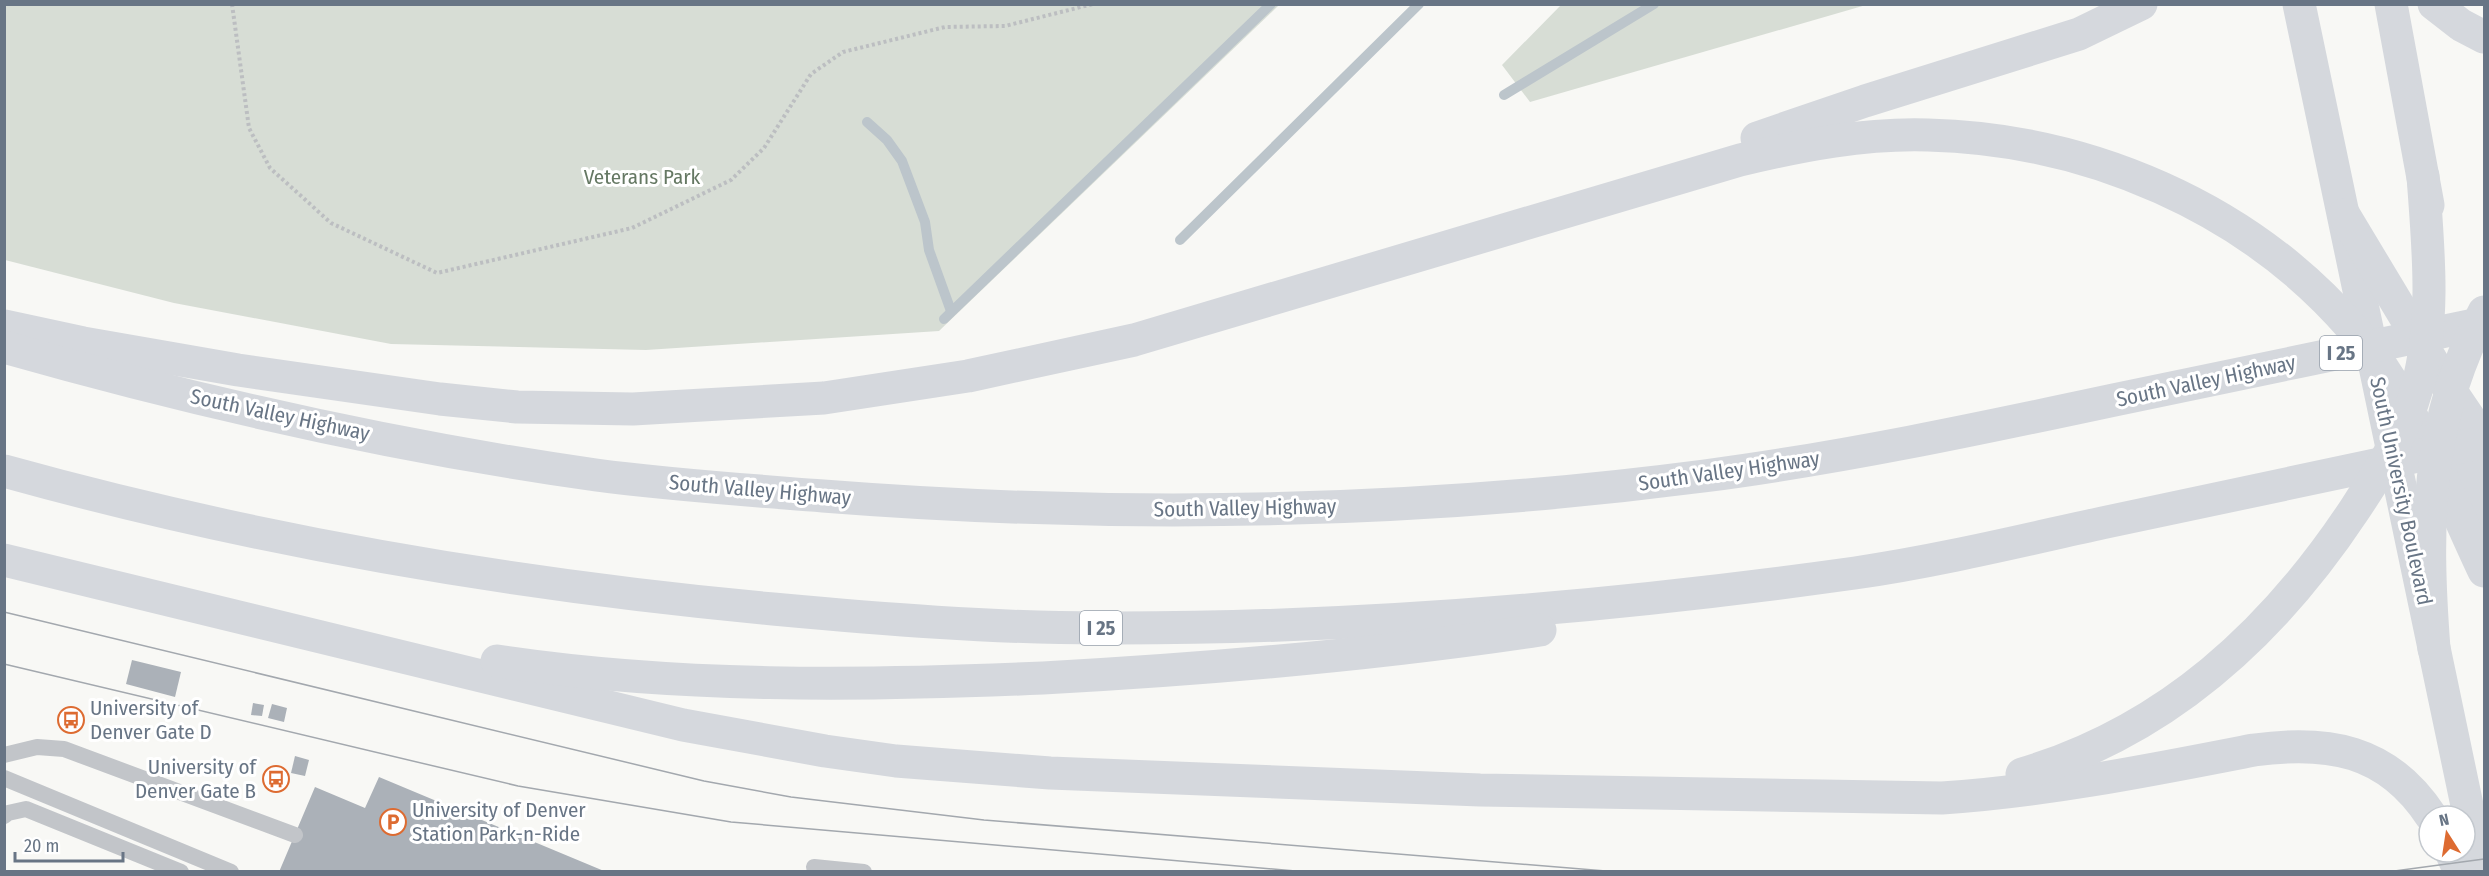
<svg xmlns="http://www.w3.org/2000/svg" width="2489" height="876" viewBox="0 0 2489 876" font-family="'Fira Sans Condensed',sans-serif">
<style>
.green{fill:#d7ddd5}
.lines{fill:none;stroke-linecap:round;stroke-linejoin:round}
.stream{stroke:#bcc5cb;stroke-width:10}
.building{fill:#abb1b8}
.path{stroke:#bcbec1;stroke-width:4;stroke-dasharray:3 3;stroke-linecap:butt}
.lane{stroke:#c2c5c9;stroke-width:16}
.primary{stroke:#d5d8dd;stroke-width:33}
.highway{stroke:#d5d8dd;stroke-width:33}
.tram{stroke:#a3a8ae;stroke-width:1.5}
.labels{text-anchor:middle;stroke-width:6;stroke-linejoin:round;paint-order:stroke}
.shield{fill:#fff;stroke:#959eaa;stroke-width:1.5}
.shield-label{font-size:20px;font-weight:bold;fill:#687585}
.park-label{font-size:21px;fill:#657863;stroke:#fff}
.street-label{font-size:21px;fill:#687585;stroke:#fff}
.poi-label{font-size:21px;fill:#687585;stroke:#fff;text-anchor:start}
</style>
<rect width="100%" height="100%" fill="#f8f8f5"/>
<g class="green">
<polygon points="4,5 5,4 1279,5 939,331 646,350 391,344 174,303 5,260"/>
<polygon points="1561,5 1561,4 1866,5 1530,102 1502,65"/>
</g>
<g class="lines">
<g class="stream">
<polyline points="1504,95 1654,4"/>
<polyline points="867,122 887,140 902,161 925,222 929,250 951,311"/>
<polyline points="1180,240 1419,4"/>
<polyline points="944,319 1271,4"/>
</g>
</g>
<g class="building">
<polygon points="132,660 181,672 175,697 126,684"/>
<polygon points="253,703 264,705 262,716 251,715"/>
<polygon points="272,704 287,708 284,722 268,718"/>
<polygon points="295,756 309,760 305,776 291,773"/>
<polygon points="379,777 604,871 279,872 315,787 365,808"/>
</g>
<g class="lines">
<polyline class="path" points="232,4 249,128 270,168 331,223 437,273 632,228 731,180 764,148 811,74 843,52 945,27 1005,26 1093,4"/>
<g class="lane">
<polyline points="4,755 37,747 64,749 295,835"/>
<polyline points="4,778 231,872"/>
<polyline points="4,816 8,813 26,809 181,872"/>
<polyline points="814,867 864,872"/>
</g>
<g class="primary">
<polyline points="2299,4 2481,872"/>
<polyline points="2391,4 2428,205"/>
<polyline points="2463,419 2484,548"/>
</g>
<g class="highway">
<polyline points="2434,4 2461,25 2484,37"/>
<polyline points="1757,138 1865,101 2079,34 2141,4"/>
<polyline points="2344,215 2442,378 2484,440"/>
<path d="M4,326l79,17 155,27 202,29 77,8 116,2 191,-11 144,-22 166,-36 606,-180c62,-15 125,-27 188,-25 160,4 320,72 425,194 61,71 92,160 131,242"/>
<path d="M4,347c194,55 393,100 592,128 75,10 151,15 227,21 293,23 589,18 881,-20 138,-18 274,-47 410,-76 123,-26 247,-51 370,-77"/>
<path d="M4,471c252,70 510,114 769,138 109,10 218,19 328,19 252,1 503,-20 754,-55 83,-12 165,-32 247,-50 128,-27 255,-54 382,-81"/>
<path d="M4,560l679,165 142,26 71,10 154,12 430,17 462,8c105,-7 209,-28 312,-48 73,-10 133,-1 177,66"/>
<path d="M2434,649c-9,-121 -9,-227 50,-337"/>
<path d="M497,661c180,27 364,25 546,17 166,-9 331,-23 497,-48"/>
<path d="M2022,774c145,-43 251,-141 333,-265 25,-38 50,-77 62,-121 19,-69 11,-141 6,-212"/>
<polyline points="2451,852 2460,872"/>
</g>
<g class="tram">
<polyline points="4,612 704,781 791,797 984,820 1618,872"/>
<polyline points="4,664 518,786 731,822 1307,872"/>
<polyline points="2387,872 2484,859"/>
</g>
</g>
<defs>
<symbol id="bus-ring" viewBox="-11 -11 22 22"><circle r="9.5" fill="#fff" stroke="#dd6b31" stroke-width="1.5"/><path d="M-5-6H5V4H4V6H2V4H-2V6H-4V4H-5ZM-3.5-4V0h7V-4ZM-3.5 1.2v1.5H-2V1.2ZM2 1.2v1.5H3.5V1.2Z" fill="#dd6b31"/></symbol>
<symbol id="parking-ring" viewBox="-11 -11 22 22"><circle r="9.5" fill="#fff" stroke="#dd6b31" stroke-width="1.5"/><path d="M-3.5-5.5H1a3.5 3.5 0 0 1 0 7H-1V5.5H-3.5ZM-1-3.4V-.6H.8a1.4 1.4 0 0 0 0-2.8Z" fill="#dd6b31"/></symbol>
</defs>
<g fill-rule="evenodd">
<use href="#bus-ring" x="56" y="705" width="30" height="30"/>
<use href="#bus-ring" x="261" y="764" width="30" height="30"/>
<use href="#parking-ring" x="378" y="807" width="30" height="30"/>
</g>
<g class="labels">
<g class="shield">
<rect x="2320" y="336" width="42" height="34" rx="4.5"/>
<rect x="1080" y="611" width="42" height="34" rx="4.5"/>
</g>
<g class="shield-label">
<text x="2341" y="360">I 25</text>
<text x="1101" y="635">I 25</text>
</g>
<g class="park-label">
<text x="642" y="184">Veterans Park</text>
</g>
<g class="street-label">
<text transform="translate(2206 381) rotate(-12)" y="7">South Valley Highway</text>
<text transform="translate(280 415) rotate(12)" y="7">South Valley Highway</text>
<text transform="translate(1729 471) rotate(-8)" y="7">South Valley Highway</text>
<text transform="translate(760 490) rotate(5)" y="7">South Valley Highway</text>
<text transform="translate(2401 491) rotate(78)" y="7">South University Boulevard</text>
<text transform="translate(1245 508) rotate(-1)" y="7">South Valley Highway</text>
</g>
<g class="poi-label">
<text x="90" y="715">University of<tspan x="90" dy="24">Denver Gate D</tspan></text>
<text x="256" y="774" text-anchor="end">University of<tspan x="256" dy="24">Denver Gate B</tspan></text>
<text x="412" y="817">University of Denver<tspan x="412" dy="24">Station Park-n-Ride</tspan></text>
</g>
</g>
<rect width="2489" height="876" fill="none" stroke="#687585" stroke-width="12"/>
<g transform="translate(2447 834) rotate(348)"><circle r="28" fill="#ffffff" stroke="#c3c8ce" stroke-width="1.5"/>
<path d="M0-4.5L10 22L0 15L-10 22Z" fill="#dd6b31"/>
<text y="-9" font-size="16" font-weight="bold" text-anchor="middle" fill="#687585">N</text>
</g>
<path d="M15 852v9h108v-9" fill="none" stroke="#687585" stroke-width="3"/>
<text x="24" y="852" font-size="18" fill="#687585" stroke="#ffffff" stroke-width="4.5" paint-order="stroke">20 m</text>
</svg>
